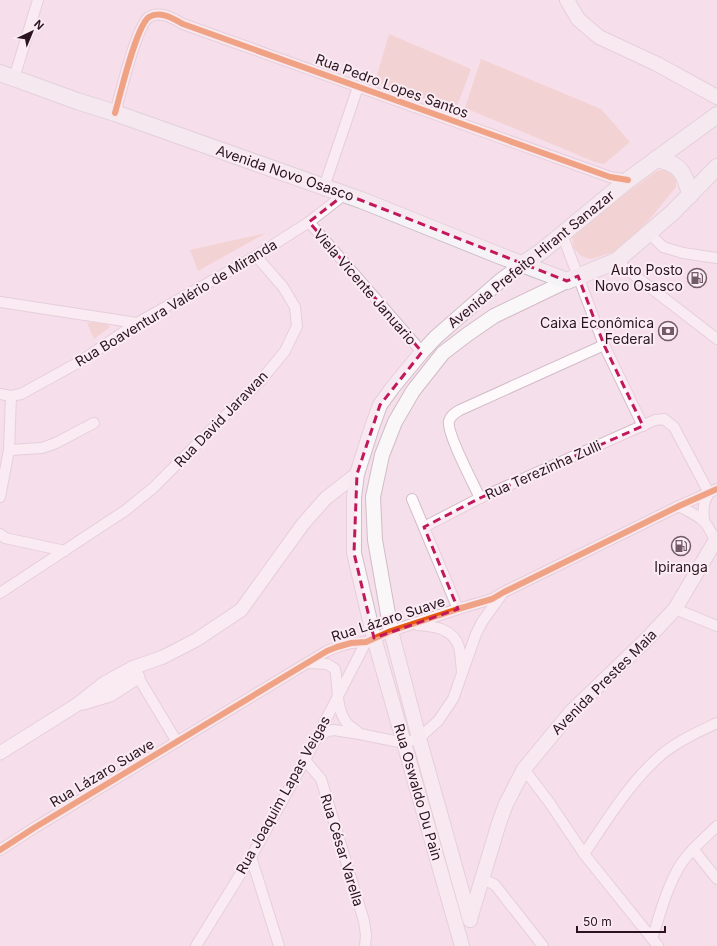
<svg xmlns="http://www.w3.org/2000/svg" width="717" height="946" viewBox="0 0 717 946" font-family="Inter,sans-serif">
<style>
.green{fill:#f0c4b8}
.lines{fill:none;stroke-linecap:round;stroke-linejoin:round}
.minor-casing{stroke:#d2bcc7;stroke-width:12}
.tertiary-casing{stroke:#d2bcc7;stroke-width:15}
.secondary-casing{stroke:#d2bcc7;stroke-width:16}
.primary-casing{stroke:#ccc0c7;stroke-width:18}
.minor{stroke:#fefafc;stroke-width:10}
.tertiary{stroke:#fefafc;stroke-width:13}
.secondary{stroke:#faf7f9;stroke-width:14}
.primary{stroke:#f6f3f7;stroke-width:16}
.cycleway-casing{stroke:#faecf2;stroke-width:8}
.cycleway{stroke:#e8590c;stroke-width:6}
.marked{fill:none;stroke:#c2185b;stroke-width:3;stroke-dasharray:8 5;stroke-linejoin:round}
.labels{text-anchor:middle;stroke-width:4;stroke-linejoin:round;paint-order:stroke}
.street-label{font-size:14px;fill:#2b1420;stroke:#faecf2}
.poi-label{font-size:14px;fill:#2b1420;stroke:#faecf2;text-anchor:end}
</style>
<rect width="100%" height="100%" fill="#f5dfea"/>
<g class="green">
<polygon points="389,34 471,69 456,109 375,82"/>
<polygon points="481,59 601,109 630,142 604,164 595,162 465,108"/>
<polygon points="667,169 676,180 676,187 649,220 617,251 591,259 581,256 573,247 572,232 657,171"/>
<polygon points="266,233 198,271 190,250"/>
<polygon points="103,321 110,327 94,339 87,323"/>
</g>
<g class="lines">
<defs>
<g id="minor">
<polyline points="14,78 38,0"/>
<path d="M115,113c5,-17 21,-87 34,-96 11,-7 25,2 34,7l427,153 18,3"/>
<polyline points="324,187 358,87"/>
<polyline points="309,222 422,352"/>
<polyline points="649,233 663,247 683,253 717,258"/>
<polyline points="562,234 604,345 643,426"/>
<polyline points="616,261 717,339"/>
<polyline points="0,302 137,323"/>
<polyline points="0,394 11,396 21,394 81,361 137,323 256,256 309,222 345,194"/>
<polyline points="9,450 42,448 56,443 94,423"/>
<polyline points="0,497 9,450 11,396"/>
<path d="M480,498c-6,-13 -34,-66 -31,-77 2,-6 6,-8 11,-11l144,-65"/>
<polyline points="412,499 458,609"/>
<path d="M679,506c20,11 27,12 36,35"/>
<path d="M424,527l56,-29 175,-78 9,-1 10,8 35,66c-6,9 -6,16 -5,27"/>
<polyline points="0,534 5,538 65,551"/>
<polyline points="0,593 126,510 153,488 262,379 285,351 297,326 295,307 283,287 256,256"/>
<polyline points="675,609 717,626"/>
<path d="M417,625c16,1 36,3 42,22 2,7 2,17 3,25"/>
<path d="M310,663l17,1 8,5c4,18 0,37 11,53 3,4 8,7 12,10"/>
<polyline points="138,677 177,742"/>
<polyline points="316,738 328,731 334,730 360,734 404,743 419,738 438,721 453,699 476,634 482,622 502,594"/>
<polyline points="305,760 321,779 364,921 366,935 365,946"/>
<polyline points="524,769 549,802 584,854 658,946"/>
<polyline points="693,849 717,879"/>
<polyline points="0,850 34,828 327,651 337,647 351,643 366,642 391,631 458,609 492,599 504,592 679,506 717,489"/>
<path d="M584,854c23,-34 46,-72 77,-99 17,-14 37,-23 56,-32"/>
<polyline points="251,857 279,946"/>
<polyline points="482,878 495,885 543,946"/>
<path d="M652,939c8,-25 15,-53 29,-75 9,-14 24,-26 36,-38"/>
<polyline points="196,946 251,857 305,760 366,642"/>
</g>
<g id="tertiary">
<polyline points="83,703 110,695 138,677 132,668"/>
<polyline points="0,753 78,704 103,684 132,668 163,657 196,640 241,610 303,524 326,498 357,474"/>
</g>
<g id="secondary">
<polyline points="567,0 578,19 599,37 657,64 717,97"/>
<polyline points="470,919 499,823 506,804 524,769 572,711 646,640 675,609 717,538"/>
<polyline points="470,920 419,738 391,631 375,540 373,497 382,455 395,422 413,391 443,353 468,334 494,316 567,281"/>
<polyline points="462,946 374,638 354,553 354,497 357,474 372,427 380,405 393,387 422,352 436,337 500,281 523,264"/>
</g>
<g id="primary">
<polyline points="0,73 77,101 115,113 361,200 498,255 567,281 616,261 672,213 717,167"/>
<path d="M656,159c23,4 29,13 34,36"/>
<polyline points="523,264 542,251 628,180 717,115"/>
</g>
</defs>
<use href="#minor" class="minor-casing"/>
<use href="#tertiary" class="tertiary-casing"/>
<use href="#secondary" class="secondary-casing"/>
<use href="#primary" class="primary-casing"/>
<use href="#minor" class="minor"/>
<use href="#tertiary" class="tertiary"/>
<use href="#secondary" class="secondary"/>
<use href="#primary" class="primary"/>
<defs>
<g id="cycleway">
<path d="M115,113c5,-17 21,-87 34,-96 11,-7 25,2 34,7l427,153 18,3"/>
<polyline points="0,850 34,828 327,651 337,647 351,643 366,642 391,631 458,609 492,599 504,592 679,506 717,489"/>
</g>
</defs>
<use href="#cycleway" class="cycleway-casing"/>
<use href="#cycleway" class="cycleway"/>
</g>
<path d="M0 0H717V946H0ZM345,194l222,87 11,-5 26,69 39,81 -163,72 -56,29 34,82 -84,29 -20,-85 3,-79 23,-69 42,-53 -113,-130z" fill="#f5dfea" fill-opacity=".55" fill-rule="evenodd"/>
<path class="marked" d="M345,194l222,87 11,-5 26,69 39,81 -163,72 -56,29 34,82 -84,29 -20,-85 3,-79 23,-69 42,-53 -113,-130z"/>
<defs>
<symbol id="fuel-ring" viewBox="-11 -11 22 22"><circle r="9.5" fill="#faecf2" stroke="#725b67" stroke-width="1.5"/><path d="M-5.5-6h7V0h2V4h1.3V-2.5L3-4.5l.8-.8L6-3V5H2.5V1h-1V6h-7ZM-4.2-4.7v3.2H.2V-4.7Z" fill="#725b67"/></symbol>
<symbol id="bank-ring" viewBox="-11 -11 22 22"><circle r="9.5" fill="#faecf2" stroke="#725b67" stroke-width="1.5"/><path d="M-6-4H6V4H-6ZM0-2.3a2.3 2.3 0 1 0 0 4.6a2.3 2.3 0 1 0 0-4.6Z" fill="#725b67"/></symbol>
</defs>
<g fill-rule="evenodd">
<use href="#fuel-ring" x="686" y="267" width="22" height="22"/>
<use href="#bank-ring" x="657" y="320" width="22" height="22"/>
<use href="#fuel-ring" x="670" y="535" width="22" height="22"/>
</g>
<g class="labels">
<g class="street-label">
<text transform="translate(392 86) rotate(20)" y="5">Rua Pedro Lopes Santos</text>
<text transform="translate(285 173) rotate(19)" y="5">Avenida Novo Osasco</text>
<text transform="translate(531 259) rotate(-39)" y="5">Avenida Prefeito Hirant Sanazar</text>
<text transform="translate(365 287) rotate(49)" y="5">Viela Vicente Januario</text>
<text transform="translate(176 303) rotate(-31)" y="5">Rua Boaventura Valério de Miranda</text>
<text transform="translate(221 419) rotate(-46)" y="5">Rua David Jarawan</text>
<text transform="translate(543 470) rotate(-24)" y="5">Rua Terezinha Zulli</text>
<text transform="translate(388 619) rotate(-18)" y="5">Rua Lázaro Suave</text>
<text transform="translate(604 682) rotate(-45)" y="5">Avenida Prestes Maia</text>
<text transform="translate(102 773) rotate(-31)" y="5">Rua Lázaro Suave</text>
<text transform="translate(418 792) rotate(74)" y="5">Rua Oswaldo Du Pain</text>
<text transform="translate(283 795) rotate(-61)" y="5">Rua Joaquim Lapas Veigas</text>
<text transform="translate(342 850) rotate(73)" y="5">Rua César Varella</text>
</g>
<g class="poi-label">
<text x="683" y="275">Auto Posto<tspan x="683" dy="16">Novo Osasco</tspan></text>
<text x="654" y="328">Caixa Econômica<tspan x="654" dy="16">Federal</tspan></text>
<text x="681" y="572" text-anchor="middle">Ipiranga</text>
</g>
</g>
<g transform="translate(32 32) rotate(44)" stroke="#faecf2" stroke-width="3" paint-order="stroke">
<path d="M0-3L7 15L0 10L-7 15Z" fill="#2b1420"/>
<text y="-6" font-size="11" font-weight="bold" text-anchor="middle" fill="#2b1420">N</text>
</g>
<path d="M577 926v6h88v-6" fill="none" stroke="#2b1420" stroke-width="2"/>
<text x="583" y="926" font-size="12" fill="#2b1420" stroke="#faecf2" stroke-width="3" paint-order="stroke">50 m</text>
</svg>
